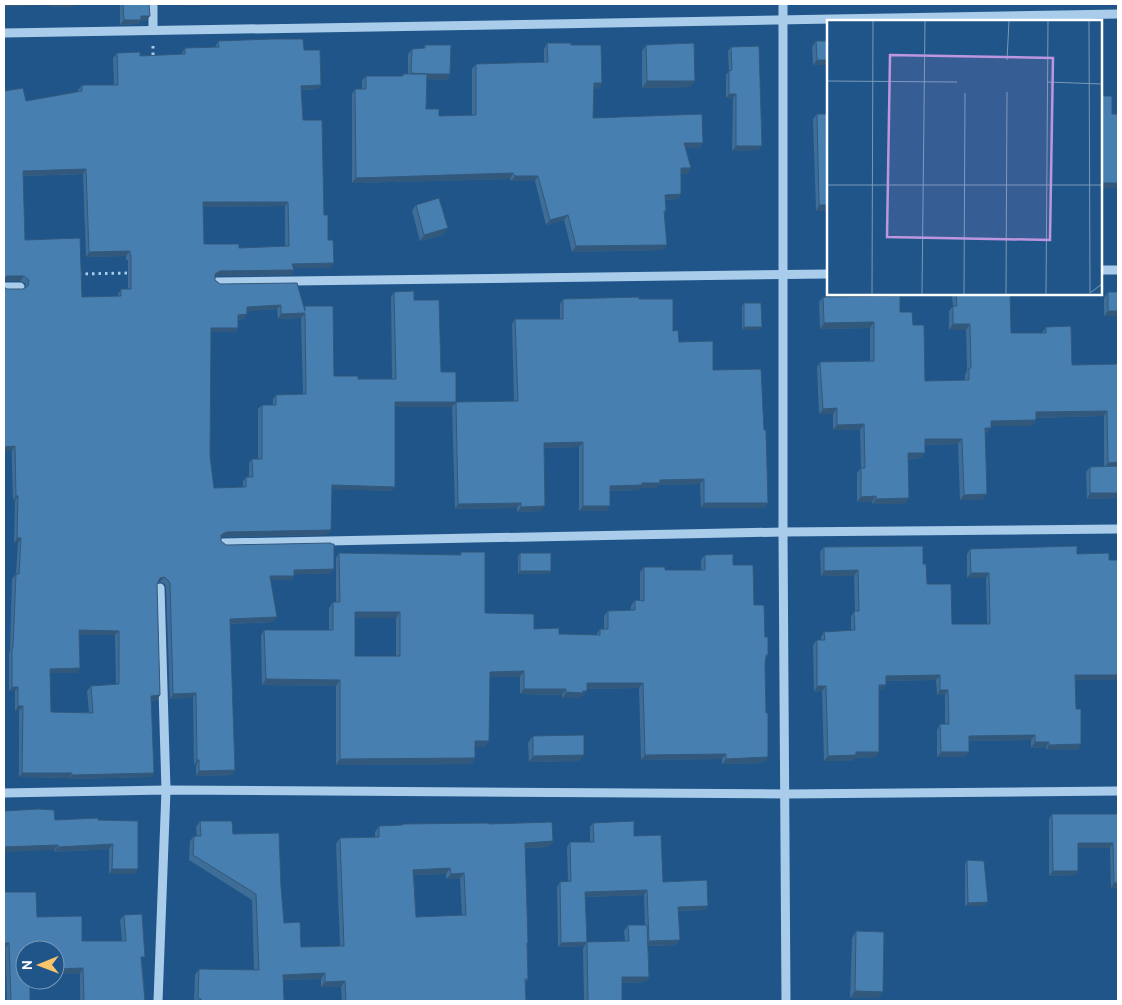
<svg xmlns="http://www.w3.org/2000/svg" width="1122" height="1005" viewBox="0 0 1122 1005" font-family="Cabin,sans-serif">
<style>
.lines{fill:none;stroke-linecap:round;stroke-linejoin:round}
.path{stroke:#aacceb;stroke-width:3;stroke-dasharray:2.5 4;stroke-linecap:butt}
.minor{stroke:#aacceb;stroke-width:9}
.wall{fill:#3e6d98;fill-rule:evenodd}
.shaded-wall{fill:#32597c}
.building{fill:#487fb1;stroke:#32597c;fill-rule:evenodd}
.inset-road{fill:none;stroke:#7999b8;stroke-width:1}
.view{fill:#bd96df;fill-opacity:0.15;stroke:#bd96df;stroke-width:2.5}
.inset-edge{fill:none;stroke:#fff;stroke-width:2.5}
</style>
<rect width="100%" height="100%" fill="#1f5588"/>
<g class="lines">
<g class="path">
<polyline points="153,46 153,60"/>
<polyline points="79,274 131,273"/>
</g>
<g class="minor">
<polyline points="783,4 783,532 786,1001"/>
<polyline points="153,30 153,4"/>
<path d="M4,33c371,-7 743,-11 1114,-19"/>
<polyline points="1101,270 1118,270"/>
<polyline points="217,282 828,274"/>
<polyline points="4,287 20,287"/>
<polyline points="223,543 783,532 1118,529"/>
<polyline points="4,793 166,790 786,794 1118,791"/>
<polyline points="158,1001 166,790 160,588"/>
</g>
</g>
<g class="wall">
<polygon points="120,4 149,4 146,21 140,21 138,24 120,25"/>
<path d="M218,41l86,9 17,35 -4,4 -16,1 2,30 21,95 4,25 6,23 -3,5h-38l1,2 -4,5 -73,1 -2,1v3l5,4 84,23 1,-1 29,70 24,3h34l-1,-82 3,-5 20,8 27,72 15,30 58,-1 -2,-77 3,-5h45v-15l3,-5h76l34,32 6,11 34,28 55,133 -4,5h-63l-1,-24 -42,1 -2,3h-16l-1,2 -29,1 -4,20h-27v-64l-35,1 -2,63 -25,1v-4l-62,1 -3,-102h-57l-3,84 -60,-2 -4,46 -105,2 -2,1v3l5,4 104,29h-36v2l-3,4h-20l3,42 -44,2 5,146 -3,5 -36,1v-11h-2l-1,-68 -23,2 -4,-111 -1,-4 -5,-2 -3,2 3,111 -3,5 -6,1 3,72 -3,4 -82,2v-1l-50,-1v-66h-4v-20h-6v-38l1,-3 2,-71 4,-5 2,-31h-4l1,-43h-2l-6,-211h16l2,-2 1,-3 -6,-3h-16v-190l22,10 52,-9v-2l4,-5h32l-1,-27 4,-5 23,3 42,-2v-1l3,-5 30,-1zM83,174l3,83 40,-1v4h2v29h-7l-3,5v2l-36,1 -57,-57 -2,-64zM285,206v40l-46,2 -35,-4 -1,-37zM277,309l1,10 23,-1 2,76 -27,1 -3,4v6h-11l-4,4v50h-6l-3,4v14h-3l-3,4v6l-29,1 -4,-32 1,-124h24l3,-4v-8l6,-1 3,-8zM79,635h36l1,49 -25,2 -4,5 2,21h-38l-1,-39h27l3,-5z"/>
<polygon points="816,41 828,41 828,65 813,65 812,47"/>
<polygon points="547,43 571,45 602,83 598,89 594,89 593,118 703,143 699,148 685,148 691,168 687,174 681,174 681,194 678,199 665,200 666,211 664,214 663,250 572,252 564,220 546,225 535,181 511,181 510,179 352,183 352,94 355,89 362,89 362,81 366,76 402,76 403,74 408,74 408,54 412,49 423,48 425,45 450,74 447,80 427,79 426,109 439,116 472,115 472,69 476,64 544,62 544,49"/>
<polygon points="646,45 691,87 642,88 642,51"/>
<polygon points="731,47 759,150 732,151 733,98 726,98 726,75 729,71 728,51"/>
<polygon points="817,114 828,114 828,211 816,211 813,119"/>
<polygon points="416,205 443,235 420,241 412,211"/>
<polygon points="1108,292 1118,292 1118,316 1104,316 1104,298"/>
<polygon points="955,294 1010,294 1011,333 1042,333 1046,327 1072,365 1118,364 1118,498 1087,499 1086,472 1090,467 1104,466 1104,416 1036,418 1036,420 1032,426 991,426 987,433 985,433 983,500 960,500 958,444 925,445 921,458 908,459 905,504 872,504 872,502 857,502 857,473 861,468 860,430 833,430 833,414 819,414 817,367 820,362 870,361 870,328 820,329 819,302 823,297 900,312 913,325 925,381 965,380 965,374 967,371 966,330 949,330 949,311 953,306 952,297"/>
<polygon points="744,303 759,330 742,330 742,306"/>
<polygon points="824,547 923,564 927,584 952,624 987,624 986,578 967,578 967,554 970,549 1075,680 1078,750 1046,750 1046,747 1031,748 1031,740 969,741 965,757 937,757 937,730 940,724 945,724 945,695 937,695 936,680 886,681 886,685 882,690 879,690 876,757 854,758 852,761 824,761 822,691 814,692 813,645 817,640 821,640 821,637 824,632 851,630 851,616 855,611 854,576 821,576 820,552"/>
<path d="M461,552l24,61 49,16 25,5 37,1 4,-6h4v-13l4,-5 23,-1v-4l4,-6 5,1v-29l4,-5 21,3h36v-10l4,-5 28,10 21,40 11,32 3,18 -3,4v6l-1,98 -42,1v-5l-81,1 -2,-72 -52,1v2l-4,5h-3l-1,2h-17v-3l-42,-1v-17h-30l-5,70h-10v11l-4,6 -135,1v-79l-74,-1 -1,-50 3,-5h65v-22l4,-6h3v-44l3,-5 121,2zM355,618h41v38h-41z"/>
<polygon points="520,553 551,571 549,574 518,574 518,556"/>
<polygon points="533,736 580,761 529,762 528,743"/>
<polygon points="1052,814 1118,814 1118,888 1111,888 1110,848 1078,848 1078,871 1075,875 1049,876 1049,819"/>
<polygon points="55,820 98,820 134,874 109,874 109,849 54,852"/>
<path d="M200,821l33,13 48,53 3,36 17,24 39,-1 -4,-102 4,-6 35,-1v-5l4,-6 23,-1 1,-1h86l60,23 -24,1 2,97 1,34 -3,4 1,18h-184l-1,-14h-20v-8l-38,1 1,21h-90l1,-26 4,-6 55,1 -2,-70 -63,-40 1,-19 4,-5h3l-1,-9zM446,874v5h14l2,36 -46,2 -2,-42z"/>
<polygon points="593,823 634,836 663,882 708,906 704,910 678,911 676,945 648,946 649,977 645,982 622,983 622,1001 584,1001 583,948 587,942 625,941 624,931 628,925 645,925 644,895 585,897 587,942 584,946 558,947 557,887 560,882 568,882 567,847 570,842 590,842 590,827"/>
<polygon points="967,860 985,906 965,906 965,864"/>
<polygon points="4,892 37,917 82,941 122,941 120,920 124,915 142,961 145,1001 80,1001 80,974 55,974 55,950 25,950 30,1001 7,1001"/>
<polygon points="856,931 878,998 850,998 852,938"/>
</g>
<g class="shaded-wall">
<polygon points="4,4 49,4 49,5 4,7"/>
<polygon points="51,4 75,4 73,7 49,7"/>
<polygon points="184,4 214,4 213,5 183,6"/>
<polygon points="141,16 150,16 146,21 140,21 138,24 120,25 124,20"/>
<polygon points="817,60 828,60 828,65 813,65"/>
<polygon points="427,74 450,74 447,80 424,79"/>
<polygon points="647,81 695,81 691,87 642,88"/>
<polygon points="594,83 602,83 598,89 591,89"/>
<polygon points="321,85 317,89 298,90 301,86"/>
<polygon points="729,94 736,94 733,98 726,98"/>
<polygon points="684,143 703,143 699,148 680,148"/>
<polygon points="736,146 762,146 759,150 732,151"/>
<polygon points="681,168 691,168 687,174 677,174"/>
<polygon points="86,169 83,174 19,176 23,171"/>
<polygon points="513,173 510,179 352,183 356,178"/>
<polygon points="515,176 538,176 535,181 511,181"/>
<rect x="1101" y="183" width="17" height="5"/>
<polygon points="681,194 678,199 661,200 665,195"/>
<polygon points="203,202 288,202 285,206 200,207"/>
<polygon points="819,205 828,205 828,211 816,211"/>
<polygon points="568,215 564,220 546,225 550,220"/>
<polygon points="448,228 443,235 420,241 424,235"/>
<polygon points="667,245 663,250 572,252 576,246"/>
<polygon points="130,251 126,256 86,257 89,252"/>
<polygon points="334,263 331,268 289,268 292,264"/>
<polygon points="294,270 290,275 217,276 212,279 215,274 220,271"/>
<polygon points="7,276 24,276 20,281 4,281 4,278"/>
<polygon points="281,305 277,309 243,312 247,307"/>
<polygon points="1108,311 1118,311 1118,316 1104,316"/>
<polygon points="305,313 301,318 278,319 281,314"/>
<polygon points="247,314 244,319 235,320 238,315"/>
<polygon points="874,322 870,328 820,329 824,323"/>
<polygon points="953,324 970,324 966,330 949,330"/>
<polygon points="744,327 762,327 759,330 742,330"/>
<polygon points="211,328 238,328 235,332 208,332"/>
<polygon points="395,402 456,402 452,407 391,407"/>
<polygon points="837,408 833,414 819,414 823,409"/>
<polygon points="1107,411 1104,416 1032,418 1036,412"/>
<polygon points="1036,420 1032,426 987,426 991,421"/>
<polygon points="864,424 860,430 833,430 837,425"/>
<polygon points="985,428 991,428 987,433 981,433"/>
<polygon points="925,439 962,439 958,444 921,445"/>
<polygon points="583,442 579,447 540,448 544,443"/>
<polygon points="15,446 12,451 4,451 4,447"/>
<polygon points="908,453 925,453 921,458 904,459"/>
<polygon points="1118,462 1118,468 1104,468 1108,463"/>
<polygon points="704,479 700,484 658,485 656,488 640,488 639,490 606,491 610,486 642,483 660,480"/>
<polygon points="332,485 395,487 392,491 328,489"/>
<polygon points="1090,493 1118,493 1118,498 1087,499"/>
<polygon points="987,494 983,500 960,500 964,495"/>
<polygon points="16,496 18,496 15,500 13,500"/>
<polygon points="876,496 872,502 857,502 861,497"/>
<polygon points="909,498 905,504 872,504 876,499"/>
<polygon points="521,503 517,508 455,509 458,504"/>
<polygon points="704,503 768,503 764,508 701,508"/>
<polygon points="545,506 542,511 517,512 521,507"/>
<polygon points="583,506 610,506 606,511 579,511"/>
<polygon points="331,530 328,535 223,537 218,540 221,535 226,532"/>
<polygon points="17,538 21,538 18,543 14,543"/>
<polygon points="334,569 330,574 291,574 294,570"/>
<polygon points="858,570 854,576 821,576 824,571"/>
<polygon points="520,571 551,571 549,574 518,574"/>
<polygon points="971,573 989,573 986,578 967,578"/>
<polygon points="270,576 294,576 291,580 267,580"/>
<polygon points="164,577 160,582 156,583 160,578"/>
<polygon points="355,612 400,612 396,618 351,618"/>
<polygon points="277,617 274,622 227,624 230,619"/>
<polygon points="79,630 119,631 115,635 76,635"/>
<polygon points="80,668 77,673 47,673 50,669"/>
<polygon points="524,671 520,677 486,677 490,672"/>
<polygon points="940,675 936,680 882,681 886,676"/>
<polygon points="1075,675 1118,675 1118,680 1072,680"/>
<polygon points="266,679 340,680 336,686 262,685"/>
<polygon points="587,683 643,683 639,688 583,689"/>
<polygon points="879,685 886,685 882,690 875,690"/>
<polygon points="817,686 826,686 822,691 814,692"/>
<polygon points="12,687 18,687 15,691 9,691"/>
<polygon points="524,689 566,689 562,695 520,694"/>
<polygon points="940,690 948,690 945,695 937,695"/>
<polygon points="587,691 583,696 580,696 579,698 562,698 566,692"/>
<polygon points="196,693 193,697 170,699 173,694"/>
<polygon points="160,695 157,700 147,701 151,696"/>
<polygon points="18,706 23,706 19,711 15,711"/>
<polygon points="1035,735 1031,740 965,741 969,736"/>
<polygon points="475,741 489,741 485,747 471,747"/>
<polygon points="1035,742 1049,742 1046,747 1031,748"/>
<polygon points="1081,744 1078,750 1046,750 1049,745"/>
<polygon points="856,752 879,752 876,757 854,758 852,761 824,761 828,756"/>
<polygon points="941,752 969,752 965,757 937,757"/>
<polygon points="726,754 722,759 641,760 645,755"/>
<polygon points="584,755 580,761 529,762 533,756"/>
<polygon points="768,757 764,763 722,764 726,759"/>
<polygon points="475,758 471,764 336,765 340,759"/>
<polygon points="197,760 199,760 196,765 194,765"/>
<polygon points="235,770 232,775 196,776 199,771"/>
<polygon points="22,773 72,773 69,778 19,777"/>
<polygon points="154,773 151,777 69,779 72,775"/>
<polygon points="553,841 549,847 521,848 525,843"/>
<polygon points="1078,843 1113,843 1110,848 1075,848"/>
<polygon points="113,844 109,849 54,852 58,847"/>
<polygon points="58,845 54,850 4,852 4,847"/>
<polygon points="450,868 446,874 409,875 413,870"/>
<polygon points="112,869 138,869 134,874 109,874"/>
<polygon points="1053,871 1078,871 1075,875 1049,876"/>
<polygon points="464,873 460,879 446,879 451,874"/>
<polygon points="1114,883 1118,883 1118,888 1111,888"/>
<polygon points="647,890 644,895 582,897 585,892"/>
<polygon points="988,902 985,906 965,906 968,903"/>
<polygon points="708,906 704,910 675,911 678,907"/>
<polygon points="680,940 676,945 646,946 649,941"/>
<polygon points="587,942 584,946 558,947 561,943"/>
<polygon points="4,943 9,943 5,948 4,948"/>
<polygon points="83,968 80,974 55,974 55,969"/>
<polygon points="325,973 321,979 279,980 283,975"/>
<polygon points="622,977 649,977 645,982 618,983"/>
<polygon points="345,981 341,987 321,987 325,982"/>
<polygon points="855,991 883,992 878,998 850,998"/>
</g>
<g class="building">
<polygon points="123,4 149,4 150,16 141,16 141,20 124,20"/>
<path d="M272,39h31l1,11h16l1,35 -20,1 2,34h19l2,95h4v25h5l1,23 -42,1 2,6 -74,1 -5,3v6l5,4 77,-1 8,28v-5h28l1,70h24v3h38l-2,-87 20,-1v9h25l2,72h15v30h-61v85l-63,-2 -1,45 -105,2 -5,3v6l5,4 105,-2v1h3v25l-40,1v6h-24l7,41 -47,2 5,151 -36,1v-11h-2l-1,-67 -23,1 -3,-111 -2,-3 -4,-3 -4,1 -3,6 3,111 -9,1 3,77 -82,2v-2h-50l1,-67h-5v-19h-6v-39h1l3,-74h3l2,-36h-4l1,-42h-2l-1,-50 -11,1v-160l3,2h16l5,-3 1,-6 -5,-4h-17l-3,2v-187l19,-3 3,13 56,-10v-6h36l-1,-32 23,-1v4l45,-2v-6l34,-1 -1,-6zM86,169l3,83 41,-1v4h1v34h-10v7l-39,1 -2,-59 -55,2 -2,-69zM203,202h85l1,44 -50,2v-4h-35zM281,305v9l24,-1 1,81 -30,1v10h-14v54h-10l1,18h-7v10l-32,1 -4,-32 1,-128h27v-13l9,-1v-7zM79,630l40,1v53l-28,2 2,27 -42,-1 -1,-43 30,-1z"/>
<polygon points="816,41 828,41 828,60 817,60"/>
<polygon points="547,43 571,43 571,45 601,45 602,83 594,83 593,118 702,114 703,143 684,143 691,168 681,168 681,194 665,195 666,211 664,211 667,245 576,246 568,215 550,220 538,176 515,176 513,173 356,178 355,89 366,89 366,76 403,76 403,74 427,74 411,73 412,49 425,48 425,45 451,45 450,74 427,74 426,109 439,109 439,116 476,115 476,64 548,62"/>
<polygon points="694,43 695,81 647,81 646,45"/>
<polygon points="759,46 762,146 736,146 736,94 729,94 729,71 732,70 731,47"/>
<polygon points="1101,96 1112,96 1112,114 1118,114 1118,183 1101,183"/>
<polygon points="817,114 828,114 828,205 819,205"/>
<polygon points="439,198 448,228 424,235 416,205"/>
<rect x="1108" y="292" width="10" height="19"/>
<polygon points="956,294 1010,294 1011,333 1046,333 1046,327 1071,326 1072,365 1118,364 1118,462 1108,463 1107,411 1036,412 1036,420 991,421 991,428 985,428 987,494 964,495 962,439 925,439 925,453 908,453 909,498 876,499 876,496 861,497 861,468 865,468 864,424 837,425 837,408 823,409 820,362 874,361 874,322 824,323 823,297 900,296 900,312 912,312 913,325 924,325 925,381 969,380 969,368 971,368 970,324 953,324 953,306 957,306"/>
<polygon points="639,297 639,299 673,299 673,331 678,330 679,342 713,341 713,370 761,369 764,430 766,430 768,503 704,503 704,479 660,480 660,483 642,483 642,485 610,486 610,506 583,506 583,442 544,443 545,506 521,507 521,503 458,504 456,402 518,401 515,319 563,319 563,299"/>
<polygon points="744,303 761,303 762,327 744,327"/>
<polygon points="1118,466 1118,493 1090,493 1090,467"/>
<polygon points="923,546 923,564 926,564 927,584 951,584 952,624 990,624 989,573 971,573 970,549 1077,546 1077,554 1109,553 1109,560 1118,560 1118,675 1075,675 1076,709 1081,709 1081,744 1049,745 1049,742 1035,742 1035,735 969,736 969,752 941,752 940,724 949,724 948,690 940,690 940,675 886,676 886,685 879,685 879,752 856,752 856,755 828,756 826,686 817,686 817,640 825,640 824,632 855,630 854,611 859,611 858,570 824,571 824,547"/>
<path d="M461,552h24v61l49,1v15l25,-1v6l41,1v-6h8v-18l27,-1v-10l9,1v-34h21v3h40v-15l28,-1v11h20l1,40h10l1,32h3v18h-2l-1,10 1,48h2v44l-42,2v-5l-81,1 -2,-72h-56v8h-4v2l-17,-1v-3h-42v-18l-34,1 -1,69h-14v17l-135,1v-79l-74,-1 -2,-49h69v-28h7l-1,-49 122,2zM355,612h45v44h-45z"/>
<rect x="520" y="553" width="31" height="18"/>
<polygon points="584,735 584,755 533,756 533,736"/>
<polygon points="39,809 54,810 55,820 98,818 98,820 138,821 138,869 112,869 113,844 58,847 58,845 4,847 4,811"/>
<polygon points="1052,814 1118,814 1118,883 1114,883 1113,843 1078,843 1078,871 1053,871"/>
<path d="M200,821h32l1,13 46,-1 2,54 3,36 16,-1 1,25 43,-1 -4,-108 39,-1v-11l24,-1v-1l86,-1v1l63,-2 1,19 -28,2 3,100h-1l1,36h-3l1,22h-180l-1,-20 -20,1v-9l-42,2 1,26h-83v-2h-3l1,-30 60,1 -3,-76 -63,-39 1,-19h7zM450,868l1,6 13,-1 2,42 -50,2 -3,-47z"/>
<polygon points="634,821 634,836 661,835 663,882 707,880 708,906 678,907 680,940 649,941 647,890 585,892 587,942 561,943 560,882 571,881 570,842 594,842 593,823"/>
<polygon points="967,860 984,861 988,902 968,903"/>
<polygon points="4,892 36,892 37,917 82,916 82,941 126,941 124,915 142,914 145,957 141,957 145,1001 84,1001 83,968 55,969 55,950 25,950 25,980 30,980 30,1001 11,1001 9,943 4,943"/>
<polygon points="628,925 647,925 649,977 622,977 622,1001 588,1001 587,942 629,941"/>
<polygon points="856,931 884,932 883,992 855,991"/>
</g>
<g transform="translate(827 20)">
<rect width="275" height="275" fill="#1f5588"/>
<path class="inset-road" d="M262,1l1,272M180,40l2,-39M0,61l130,1M221,62l54,2M0,165h275M263,273l12,-9M45,274l1,-273M95,274l3,-273M137,274l1,-201M179,274l1,-202M219,274l2,-273"/>
<path class="view" d="M63,35l163,3 -3,182 -163,-3z"/>
<rect width="275" height="275" class="inset-edge"/>
</g>
<rect width="1122" height="1005" fill="none" stroke="#ffffff" stroke-width="10"/>
<g transform="translate(40 965) rotate(269)"><circle r="24" fill="#1f5588" stroke="#7999b8"/>
<path d="M0-4L9 19L0 12L-9 19Z" fill="#f9c56a"/>
<text y="-8" font-size="14" font-weight="bold" text-anchor="middle" fill="#ffffff">N</text>
</g>
</svg>
